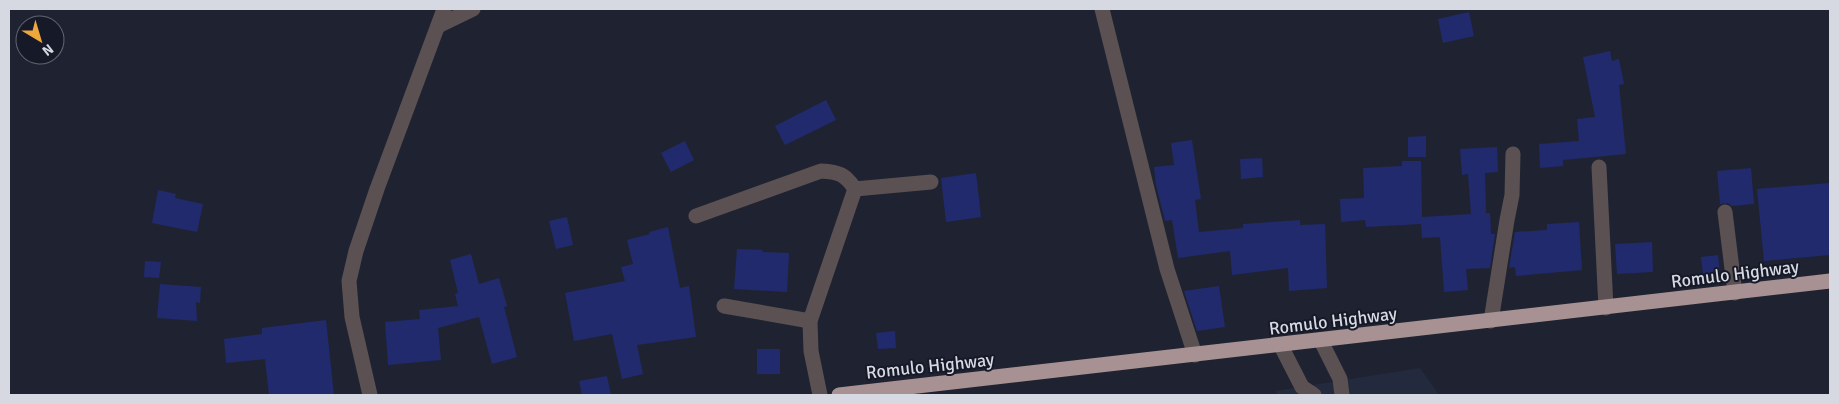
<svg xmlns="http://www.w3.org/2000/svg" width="1839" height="404" viewBox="0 0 1839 404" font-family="Signika,sans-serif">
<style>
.built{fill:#242a3e}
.building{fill:#212a6d}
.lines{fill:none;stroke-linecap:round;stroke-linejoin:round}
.minor{stroke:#5b5152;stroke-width:15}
.highway{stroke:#a79192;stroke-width:15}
.labels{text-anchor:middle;stroke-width:4;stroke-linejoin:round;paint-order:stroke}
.street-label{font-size:18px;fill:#d6d8e2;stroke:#161927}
</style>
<rect width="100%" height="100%" fill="#1f2331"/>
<polygon class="built" points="1420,368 1439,395 1278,395 1275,391"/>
<g class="building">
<polygon points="1469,12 1474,36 1443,43 1438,19"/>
<polygon points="1610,51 1612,61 1619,59 1624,84 1619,85 1626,154 1563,160 1563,166 1540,168 1539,144 1579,141 1577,119 1595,117 1583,57"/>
<polygon points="826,100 836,120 785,145 775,126"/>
<polygon points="1426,136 1426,157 1408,157 1408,137"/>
<polygon points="1192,140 1201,199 1195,200 1199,232 1243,228 1243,224 1300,220 1300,225 1325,224 1327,288 1289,291 1288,268 1232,275 1230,251 1178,258 1172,220 1165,221 1156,185 1154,167 1174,165 1171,143"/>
<polygon points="685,141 694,160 671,172 661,153"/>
<polygon points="1497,147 1498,172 1485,173 1486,213 1490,213 1491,234 1495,234 1490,268 1466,269 1468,290 1444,292 1440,237 1422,238 1421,224 1366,227 1365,220 1341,222 1340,199 1364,198 1363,168 1402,166 1402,161 1421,161 1422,217 1471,214 1468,174 1462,175 1460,149"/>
<polygon points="1262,158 1263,177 1241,179 1240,159"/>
<polygon points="1751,168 1754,204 1732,206 1728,203 1720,204 1717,171"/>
<polygon points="976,173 981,217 946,222 941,178"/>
<polygon points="1830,183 1830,255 1764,261 1757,189"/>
<polygon points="158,190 176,194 175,198 203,204 197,232 152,223"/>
<polygon points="567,217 573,245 556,249 549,221"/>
<polygon points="1579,222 1582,270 1516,276 1515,267 1509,268 1515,232 1547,230 1547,224"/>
<polygon points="668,227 680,288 689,286 696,337 637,345 643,374 622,379 612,334 574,341 565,293 625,281 621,267 633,264 627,240 650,234 649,232"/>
<polygon points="1652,242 1653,272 1617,274 1615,244"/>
<polygon points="737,249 763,250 762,252 789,253 787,292 734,289"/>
<polygon points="471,254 479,284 499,278 507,306 504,307 517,357 492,364 479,317 438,328 441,360 388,365 385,322 420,319 419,310 458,306 455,294 458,293 450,260"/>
<polygon points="1718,255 1720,273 1703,275 1701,257"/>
<polygon points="145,261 161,262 159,278 144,277"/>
<polygon points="160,284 201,287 200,303 196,302 197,321 157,318"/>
<polygon points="1219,286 1225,327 1197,331 1184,291"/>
<polygon points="326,320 334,395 269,395 265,359 226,363 224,339 262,334 262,328"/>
<polygon points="895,331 896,348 878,349 876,333"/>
<rect x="757" y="349" width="23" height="25"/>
<polygon points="607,376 611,395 582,395 579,381"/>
</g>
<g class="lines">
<g class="minor">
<polyline points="1102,9 1167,269 1195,355"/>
<polyline points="438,26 473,9"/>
<polyline points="1599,167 1606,308"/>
<polyline points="855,189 931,182"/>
<polyline points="1725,212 1735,293"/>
<path d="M696,216l125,-45c18,1 24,3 34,18l-45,132 1,30 9,44"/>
<polyline points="724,306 810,321"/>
<polyline points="1491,321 1507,220 1512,195 1513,154"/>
<polyline points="1321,341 1340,379 1342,395"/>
<polyline points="1281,346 1302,387 1314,395"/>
<polyline points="370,395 352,317 349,281 356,251 377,189 444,9"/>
</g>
<polyline class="highway" points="839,395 1830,281"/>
</g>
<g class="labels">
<g class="street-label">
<text transform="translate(1735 274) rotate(-7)" y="6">Romulo Highway</text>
<text transform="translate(1333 321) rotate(-7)" y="6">Romulo Highway</text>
<text transform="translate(930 366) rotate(-6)" y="6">Romulo Highway</text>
</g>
</g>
<rect width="1839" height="404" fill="none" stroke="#d6d8e2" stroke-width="20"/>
<g transform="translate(40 40) rotate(142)"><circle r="24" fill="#161927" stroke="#636572"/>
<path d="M0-4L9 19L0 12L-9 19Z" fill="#eea73c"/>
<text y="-8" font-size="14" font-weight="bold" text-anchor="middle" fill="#d6d8e2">N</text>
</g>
</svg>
